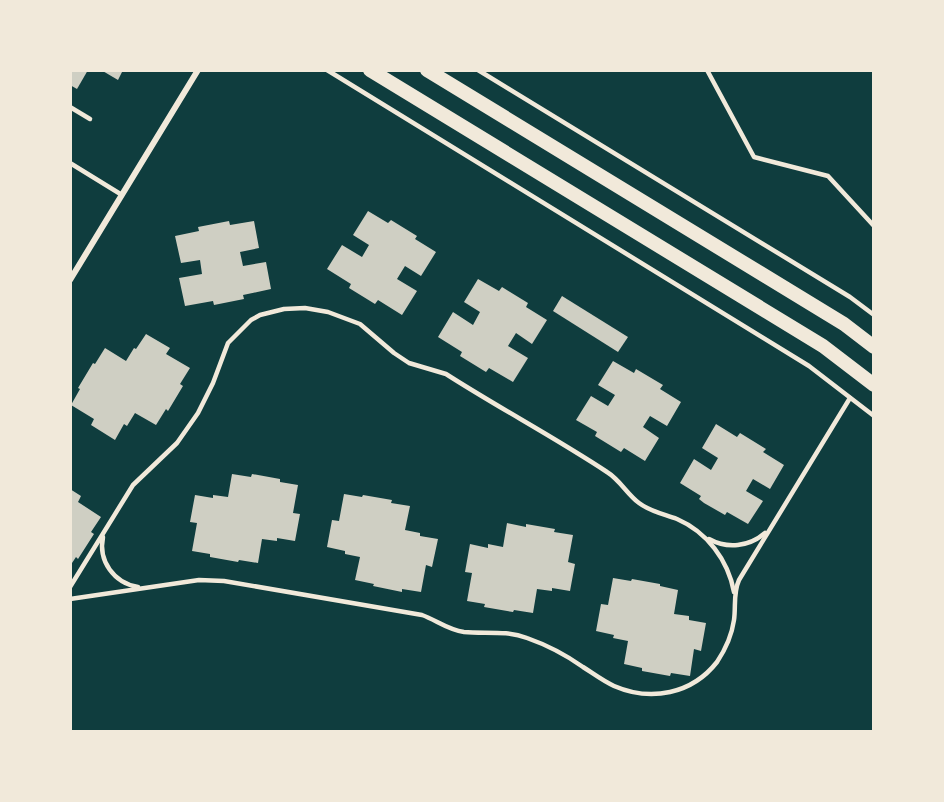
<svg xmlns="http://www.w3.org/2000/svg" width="944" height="802" viewBox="0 0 944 802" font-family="Overpass,sans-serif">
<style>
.building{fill:#cfcfc3}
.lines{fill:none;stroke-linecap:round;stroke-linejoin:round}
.service{stroke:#f1e9da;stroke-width:4.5}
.minor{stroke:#f1e9da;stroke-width:6}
.primary{stroke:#f1e9da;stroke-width:14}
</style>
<rect width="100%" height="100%" fill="#0f3d3e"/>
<g class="building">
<polygon points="70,70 88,70 77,89 70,85"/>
<polygon points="101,70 123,70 118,80"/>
<polygon points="368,211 388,223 391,220 417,236 415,239 436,252 421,276 405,266 397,279 417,291 402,315 378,300 375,304 349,288 351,284 327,269 342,245 362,257 369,245 353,235"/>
<polygon points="229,221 230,225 254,221 259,248 240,252 243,266 266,262 271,289 243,295 244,299 214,305 213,301 185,306 179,278 202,274 200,260 181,263 175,236 199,231 198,227"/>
<polygon points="478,279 499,291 502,287 528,303 526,307 547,320 532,344 516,333 508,346 528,358 513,382 489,368 486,372 460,356 462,352 438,337 453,312 473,325 480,312 464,302"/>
<polygon points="562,296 628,337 618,352 553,311"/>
<polygon points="146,334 170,348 166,354 190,368 180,384 183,386 168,411 166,409 156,425 135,413 127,426 124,424 115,440 91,425 94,419 71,405 80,389 78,388 93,363 95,364 105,348 126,361 134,348 136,349"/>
<polygon points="613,361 634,373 636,369 663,385 660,389 681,402 667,426 650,416 643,427 659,438 645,461 624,448 621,452 595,436 597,432 576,420 591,396 608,406 615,395 598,385"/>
<polygon points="716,424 737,437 740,433 766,449 763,452 784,465 770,489 753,479 746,491 763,501 748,524 727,512 725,515 704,503 699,499 701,496 680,483 694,459 711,470 718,458 702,448"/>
<polygon points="232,474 251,477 252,474 280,479 280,482 298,485 293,513 300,514 295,541 277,538 277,541 262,539 258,563 239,560 238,562 210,557 210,554 192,551 197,523 190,522 195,495 213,498 213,495 228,497"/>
<polygon points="70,489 81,496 78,502 101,517 91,532 94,534 78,559 76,557 70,566"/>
<polygon points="344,494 362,497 363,495 392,500 391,503 410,506 405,530 420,533 420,536 438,539 432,567 426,565 421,592 402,589 402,592 373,586 374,584 355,580 360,557 345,554 345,551 327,547 332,520 339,521"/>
<polygon points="507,523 526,527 526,524 555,529 554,532 573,535 568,562 575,564 570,591 552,588 552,591 537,589 533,613 514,610 513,612 484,607 485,604 467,601 472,573 465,572 470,544 488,548 488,544 503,547"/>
<polygon points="613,578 631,581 632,579 660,584 660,586 678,590 674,614 689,616 689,620 706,623 701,651 694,649 690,676 671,673 670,676 642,671 642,668 624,664 628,641 613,638 614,635 596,631 601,604 608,605"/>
</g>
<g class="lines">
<g class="service">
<polyline points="327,70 809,366 874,416"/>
<polyline points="478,70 850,297 874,315"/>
<polyline points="707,70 754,157 828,176 874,226"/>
<polyline points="70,107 90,119"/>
<polyline points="70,163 122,195"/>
<path d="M103,537c-5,24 11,46 35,50"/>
<path d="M709,539c18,10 40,8 56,-6"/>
<path d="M70,587l63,-102 44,-42 21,-30 15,-30 15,-40 23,-23 9,-5 24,-6 21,-1 23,4 32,12 34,29 15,10 37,11c53,34 108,63 161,98 13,8 20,22 32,31 12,9 25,11 38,16 30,13 51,41 57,73"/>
<path d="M70,599l129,-19 25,1 198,34c14,5 26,15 42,17 21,2 42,-2 63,6 20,7 39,17 56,29 11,7 20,14 31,19 37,16 78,8 103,-24 8,-12 15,-28 17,-42 2,-14 -1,-27 5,-40l111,-182"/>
</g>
<polyline class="minor" points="70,280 198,70"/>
<g class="primary">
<polyline points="370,70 823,346 874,385"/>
<polyline points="427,70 844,324 874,347"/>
</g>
</g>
<rect width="944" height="802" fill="none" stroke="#f1e9da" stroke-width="144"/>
</svg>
